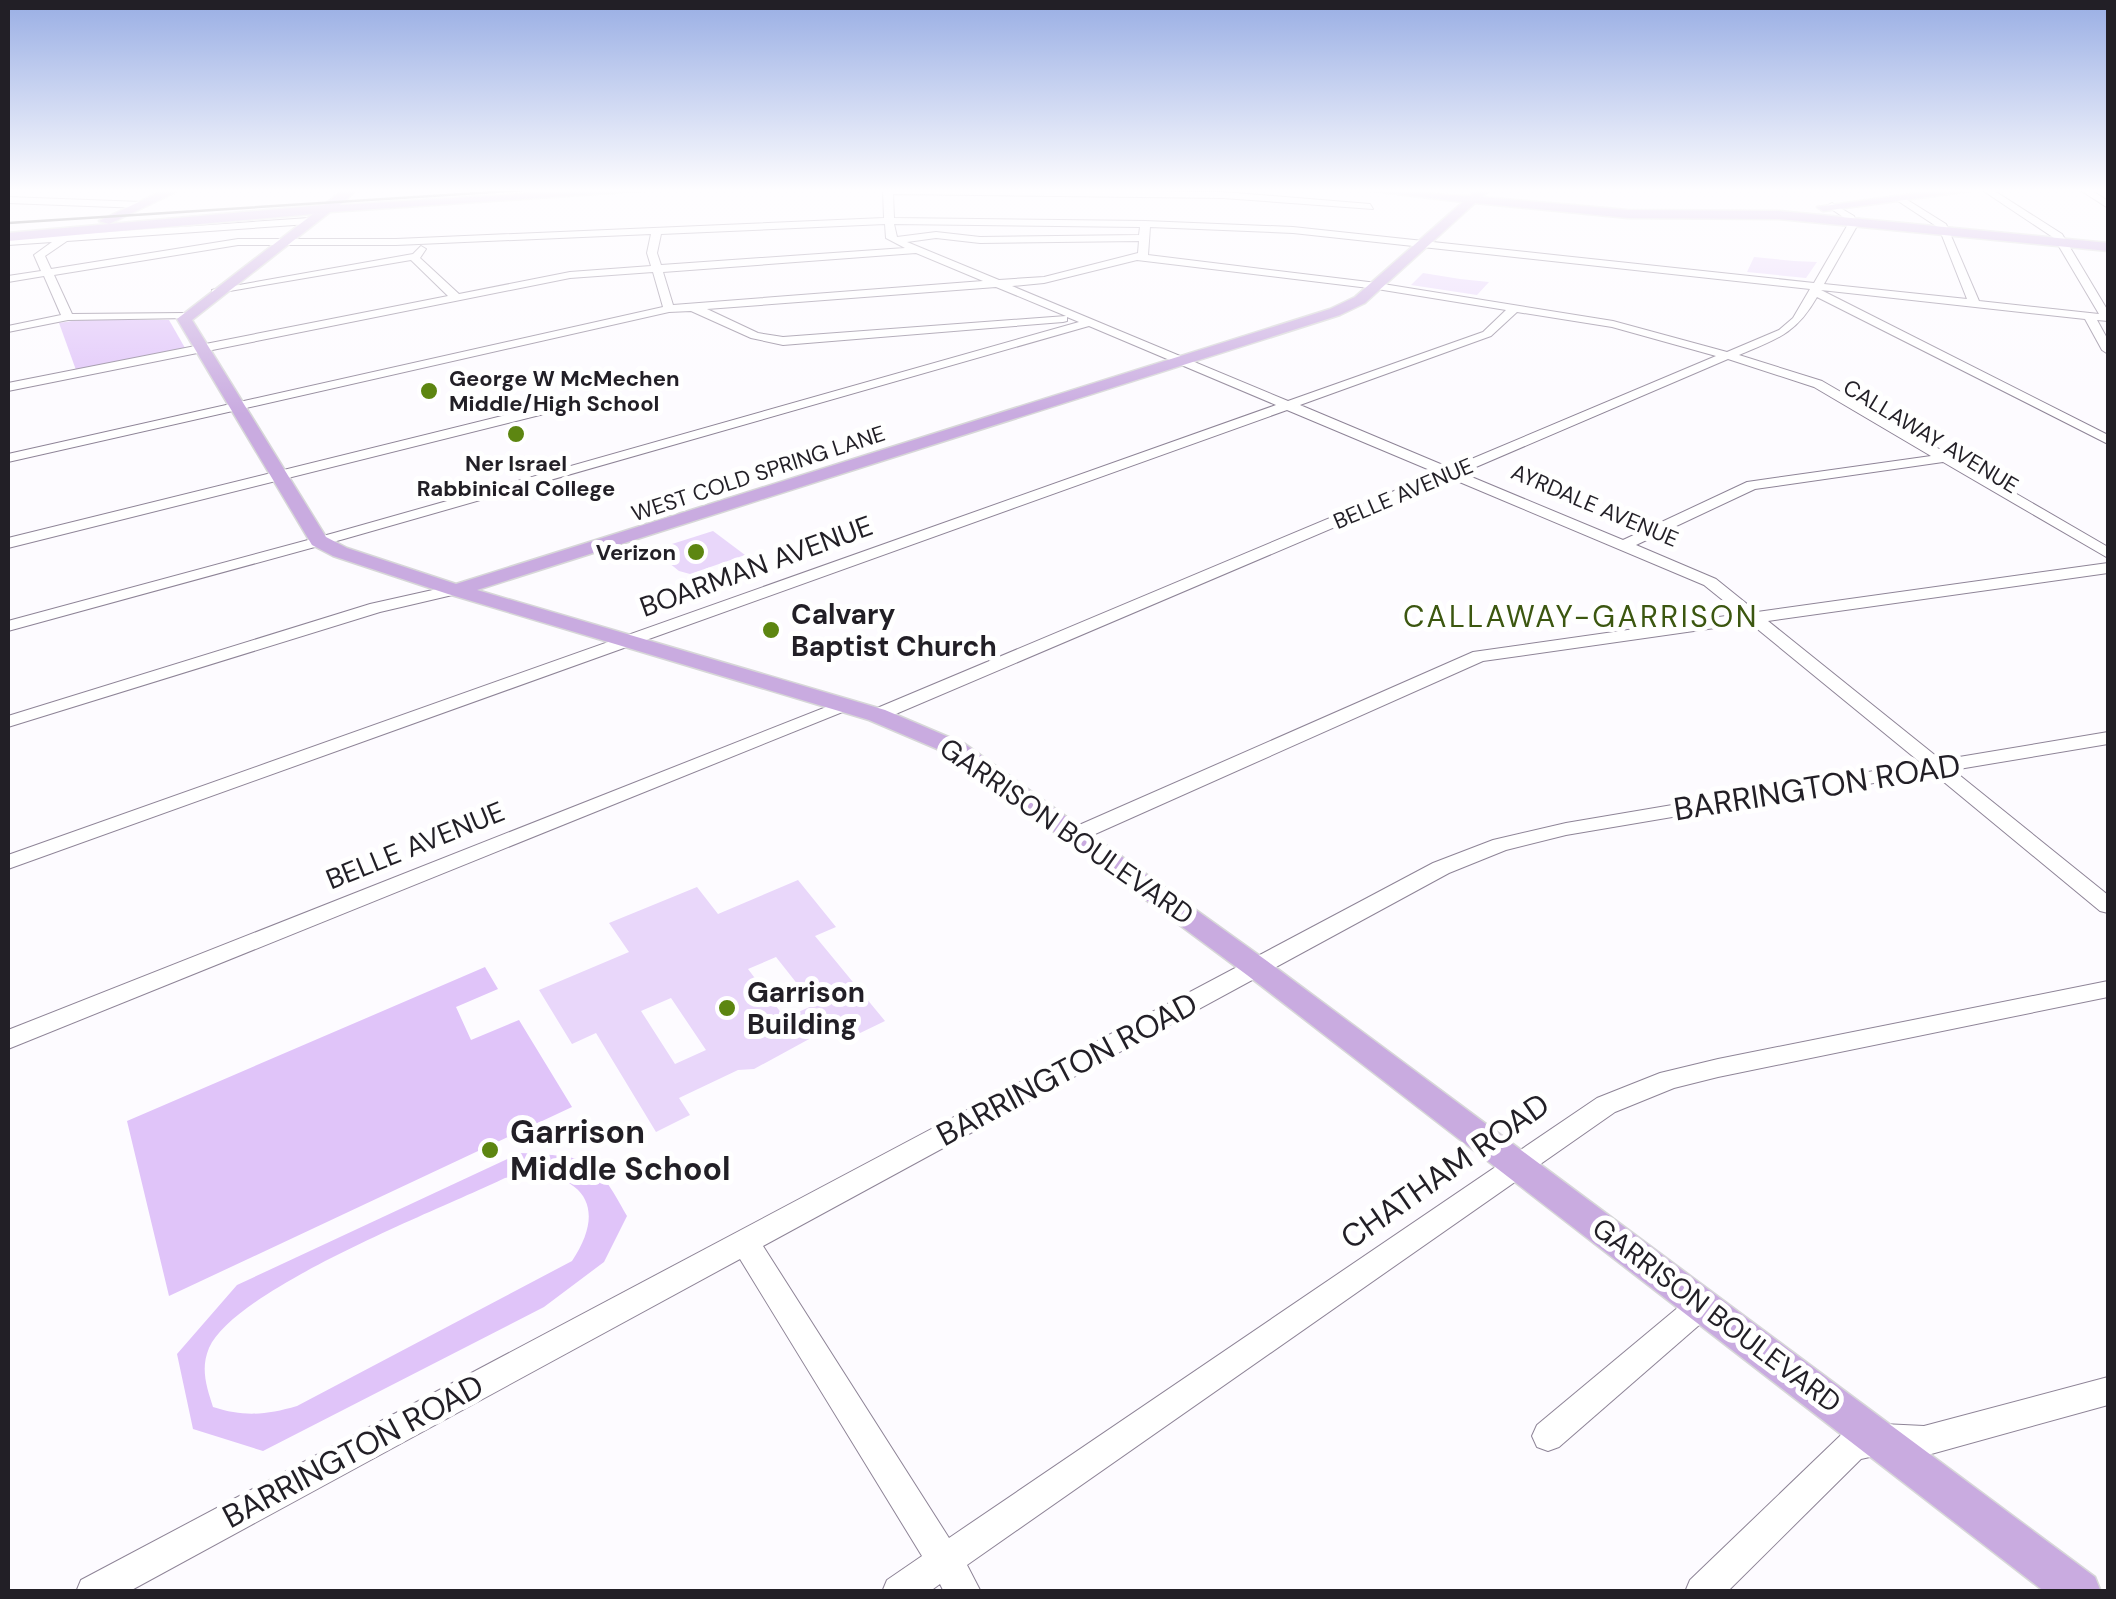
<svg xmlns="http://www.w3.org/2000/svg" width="2116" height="1599" viewBox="0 0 2116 1599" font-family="'DM Sans',sans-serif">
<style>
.green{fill:#e0c4f9;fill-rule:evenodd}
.building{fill:#e9d7fa;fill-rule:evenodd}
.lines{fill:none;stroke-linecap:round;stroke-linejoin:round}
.minor-casing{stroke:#8e8497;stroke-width:2}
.major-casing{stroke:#d7d7d8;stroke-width:3}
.minor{fill:#fff;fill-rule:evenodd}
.major{fill:#c9abe0;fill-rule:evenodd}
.rail{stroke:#66646a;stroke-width:2.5}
.poi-dot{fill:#5d8611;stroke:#fff;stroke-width:4}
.labels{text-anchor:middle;stroke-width:10;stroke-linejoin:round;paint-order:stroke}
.far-poi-label{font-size:22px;font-weight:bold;fill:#221f26;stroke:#fff;text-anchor:start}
.far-street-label{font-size:22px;fill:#221f26;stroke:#fff}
.street-label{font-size:28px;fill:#221f26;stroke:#fff}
.poi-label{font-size:28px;font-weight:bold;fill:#221f26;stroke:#fff;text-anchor:start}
.neighbourhood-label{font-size:30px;letter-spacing:2.5px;fill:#3c5710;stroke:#fff}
.near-street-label{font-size:32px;fill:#221f26;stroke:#fff}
.near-poi-label{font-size:32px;font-weight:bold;fill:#221f26;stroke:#fff;text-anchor:start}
</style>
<rect width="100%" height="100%" fill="#fdfbff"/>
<g class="green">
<polygon points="78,320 169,320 185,348 76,370 59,323"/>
<polygon points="485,967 498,989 456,1007 471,1040 519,1020 572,1107 169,1296 127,1121"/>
<path d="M520,1153c68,4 74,2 107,63l-23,46 -60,45 -281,144 -70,-22 -16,-75 60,-69zM532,1172c58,7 72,41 40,89l-275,145c-31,9 -53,11 -84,1 -6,-19 -13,-38 -4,-59 27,-60 232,-139 296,-170z"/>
</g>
<g class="building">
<polygon points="1754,257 1794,261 1817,262 1806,278 1747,272"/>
<polygon points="1423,273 1460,279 1489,282 1477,295 1411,285"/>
<polygon points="713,531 745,555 690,574 679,571 653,550"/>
<path d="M798,880l38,47 -21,9 70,85 -29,14 -12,-15 -90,49 -16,1 -59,28 11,17 -34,17 -60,-99 -24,11 -33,-54 90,-38 -20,-29 88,-36 21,27zM776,957l38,48 -29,13 -37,-49zM671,998l35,52 -31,14 -34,-53z"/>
</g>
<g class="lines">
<defs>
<g id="minor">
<path d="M883,190l340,2 147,12 3,5 -150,-11 -330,-4 1,24 251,3 148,6 521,56 33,-57 -1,-7 -19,-13 5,-3 22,13 3,10 -33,58 143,15 -28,-71 -41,-27 3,-5 45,28 33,77 120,13 -45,-76 -72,-48h11l69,44 46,77v10l-11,-1 11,20v14l-6,-4 -17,-31 -264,-29 287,145v9l-291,-147c-21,37 -40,42 -78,58l83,26 286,166v11l-165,-96 -188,27 -119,56 80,34 41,33 351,-49v10l-340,48 173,139 167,-28v12l-155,26 155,125v18l-8,-2 -167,-138 -367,62 -60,15 -57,23 -686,373 186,292 648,-440 63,-25 58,-14 390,-78v16l-390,80 -44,11 -59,24 -648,453 14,27h-37l-4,-8 -11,8h-47l5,-12 35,-24 -182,-297 -612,333h-52l5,-12 1352,-717 60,-23 73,-17 355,-60 -171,-140 -267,38 -399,178h-14l-3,-5 3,-5 403,-177 267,-38 -36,-29 -254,-107 -566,241h-14l-2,-4 2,-4 567,-238 -150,-63 -1279,459v-14l1268,-450 -187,-79 -745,213 -336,92v-10l326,-88 745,-211 -12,-5v4l-4,1 -280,23 -32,-7 -60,-27 -22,1 -661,150v-8l655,-147 -10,-35 -83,6 -562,113v-8l440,-87 -37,-36 -199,34v-4l4,-1 197,-35 8,-8 5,3 -6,9 39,36 111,-22 81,-6 -4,-13 4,-19 -255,11h-158l-184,30 18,39 114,-1 4,1v4l-122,2 -60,12v-6l53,-11 -17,-39 -36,6v-6l33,-5 -7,-16 18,-13 -44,3v-6l301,-21 5,3 -5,3 -242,17 -22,15 6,13 187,-30h158l488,-21zM885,224l1,14 19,10 -244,17 -4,-12 4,-19zM894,224l246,3 -1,8 -159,2 -44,-5 -39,5zM1150,227l143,6 517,56 -17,29 -14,12 -52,22 -114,-31 -236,-38 -229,-28zM936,238l44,5 159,-2 -1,12 -94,24 -45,3 -92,-38zM916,253l67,28 -310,24 -10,-33zM1137,260l240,29 129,21 -23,22 -195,69 -276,-115 32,-3zM996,287l70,29 -283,21 -25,-4 -51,-24zM1517,312l95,15 104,29 -266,112 -150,-63 191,-69zM1728,359l86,28 117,69 -184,26 -124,58 -161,-67z"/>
<polygon points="2080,190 2091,190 2108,201 2108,208"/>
<polygon points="8,197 142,202 147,205 142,208 8,203"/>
<polygon points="567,400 573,404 572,407 8,548 8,538"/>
<polygon points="455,585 461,587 461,593 380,612 8,727 8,716 370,604"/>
<polygon points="844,700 850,701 853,705 850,709 8,1049 8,1030"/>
<polygon points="1703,1291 1713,1295 1717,1304 1713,1313 1559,1447 1548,1451 1537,1447 1532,1436 1537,1425 1693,1295"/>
<polygon points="2108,1377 2108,1405 1924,1456 1883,1454 1861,1459 1727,1592 1685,1592 1690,1580 1842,1434 1883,1424 1924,1426"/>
</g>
<g id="major">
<polygon points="164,190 180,190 109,224 99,221"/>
<polygon points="343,190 357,190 340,205 585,190 655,190 330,212 192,320 326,537 347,548 456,584 1330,309 1355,297 1463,202 1364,190 1470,196 1476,190 1489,190 1482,197 1628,210 1779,211 2108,243 2108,251 1779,219 1628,218 1475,203 1365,303 1340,315 477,590 885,710 965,744 1267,961 2095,1577 2101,1592 2045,1592 1247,975 949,754 869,720 448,594 333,556 312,545 177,319 313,214 8,241 8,233 324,205"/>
<polygon points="1939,190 1978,190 1823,211 1817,207"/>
</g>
</defs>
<use href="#minor" class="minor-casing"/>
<use href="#major" class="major-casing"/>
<use href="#minor" class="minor"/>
<use href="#major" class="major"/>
<polyline class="rail" points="8,223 526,190"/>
</g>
<linearGradient id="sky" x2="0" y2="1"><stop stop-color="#99aee4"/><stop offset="0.46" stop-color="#fefdff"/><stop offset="1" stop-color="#fefdff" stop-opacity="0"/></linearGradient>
<rect width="2116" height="414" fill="url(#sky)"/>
<g class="poi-dot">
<circle cx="429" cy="391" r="10"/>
<circle cx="516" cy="434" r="10"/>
<circle cx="696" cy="552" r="10"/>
<circle cx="771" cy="630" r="10"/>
<circle cx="727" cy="1008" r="10"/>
<circle cx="490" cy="1150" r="10"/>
</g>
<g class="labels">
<g class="far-poi-label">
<text x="449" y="386">George W McMechen<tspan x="449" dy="25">Middle/High School</tspan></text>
<text x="516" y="471" text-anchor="middle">Ner Israel<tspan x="516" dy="25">Rabbinical College</tspan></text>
<text x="676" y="560" text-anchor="end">Verizon</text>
</g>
<g class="far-street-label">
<text transform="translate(1931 436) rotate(31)" y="8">CALLAWAY AVENUE</text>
<text transform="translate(758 473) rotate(-18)" y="8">WEST COLD SPRING LANE</text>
<text transform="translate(1403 493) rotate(-23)" y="8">BELLE AVENUE</text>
<text transform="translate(1595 505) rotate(23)" y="8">AYRDALE AVENUE</text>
</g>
<g class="street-label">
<text transform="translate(756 566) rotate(-20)" y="10">BOARMAN AVENUE</text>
<text transform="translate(1067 831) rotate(35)" y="10">GARRISON BOULEVARD</text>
<text transform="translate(415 845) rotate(-22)" y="10">BELLE AVENUE</text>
<text transform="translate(1717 1315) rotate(37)" y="10">GARRISON BOULEVARD</text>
</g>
<g class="poi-label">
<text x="791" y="624">Calvary<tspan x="791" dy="32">Baptist Church</tspan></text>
<text x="747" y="1002">Garrison<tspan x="747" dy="32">Building</tspan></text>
</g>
<g class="neighbourhood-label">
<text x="1581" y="627">CALLAWAY-GARRISON</text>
</g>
<g class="near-street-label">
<text transform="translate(1817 787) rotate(-9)" y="11">BARRINGTON ROAD</text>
<text transform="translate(1067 1069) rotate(-28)" y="11">BARRINGTON ROAD</text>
<text transform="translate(1445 1171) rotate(-35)" y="11">CHATHAM ROAD</text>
<text transform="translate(353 1451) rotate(-28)" y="11">BARRINGTON ROAD</text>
</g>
<g class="near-poi-label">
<text x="510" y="1143">Garrison<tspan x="510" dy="37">Middle School</tspan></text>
</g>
</g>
<rect width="2116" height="1599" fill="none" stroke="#221f26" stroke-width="20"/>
</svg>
